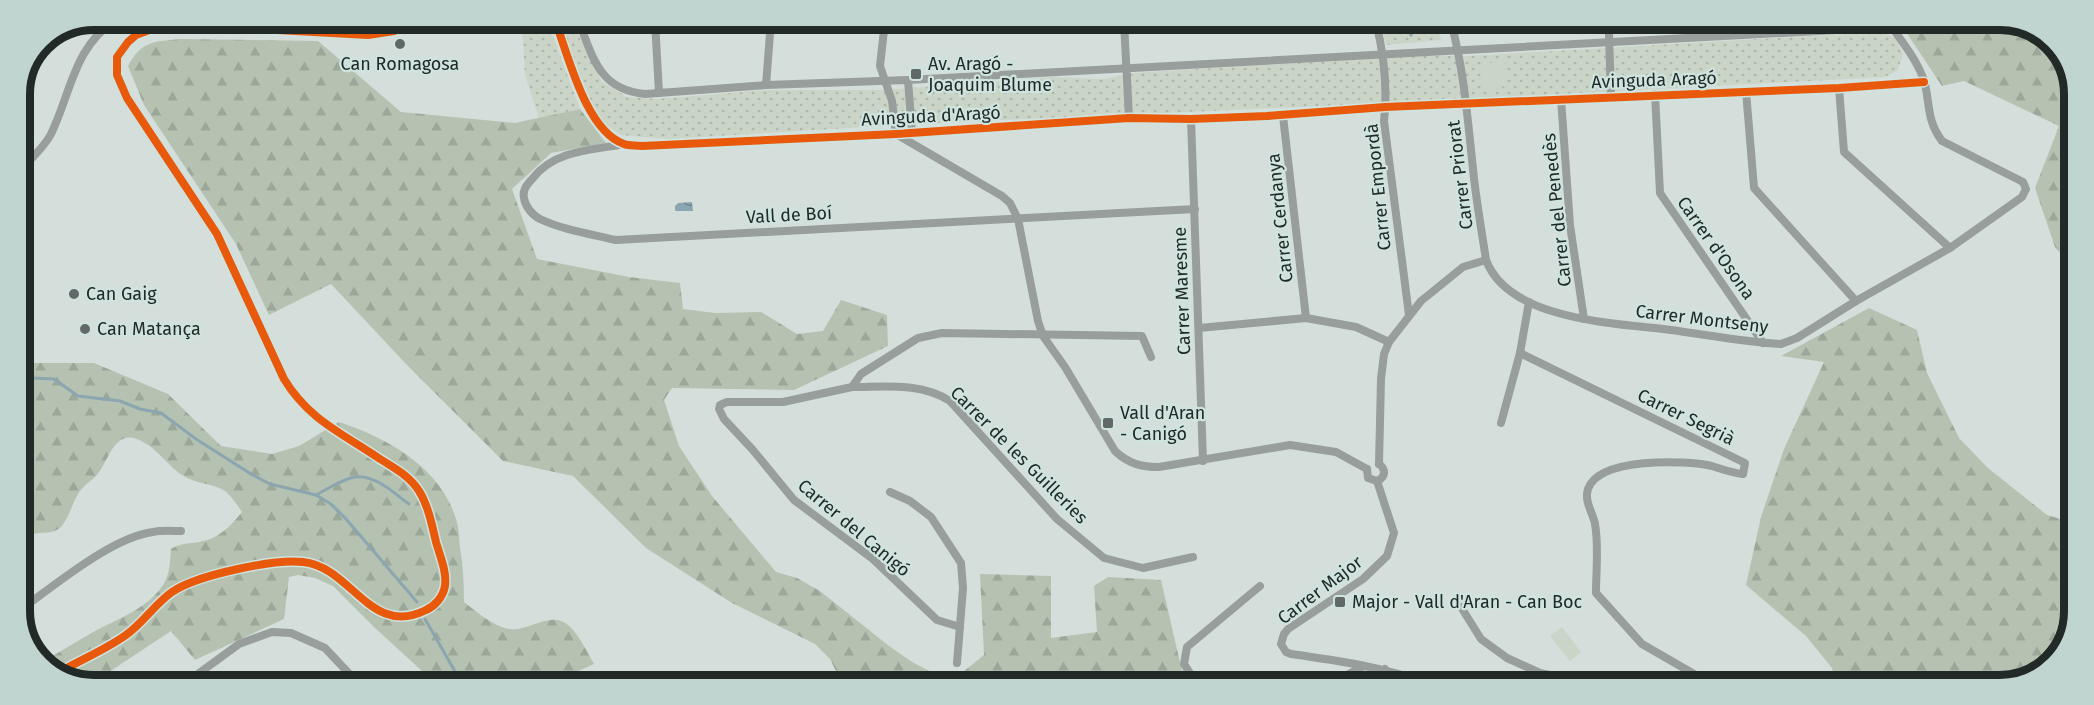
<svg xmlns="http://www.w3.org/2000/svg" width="2094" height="705" viewBox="0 0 2094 705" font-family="'Fira Sans',sans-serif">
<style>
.green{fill:url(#green-dots)}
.forest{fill:url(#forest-firs)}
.pitch{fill:#cad5c7}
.water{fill:url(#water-waves)}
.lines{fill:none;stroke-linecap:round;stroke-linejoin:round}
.stream{stroke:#8ba6b0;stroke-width:3}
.minor{stroke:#989e9b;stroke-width:8}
.tertiary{stroke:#989e9b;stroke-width:10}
.cycleway-casing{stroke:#cfe4df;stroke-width:11}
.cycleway{stroke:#e8590c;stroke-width:8}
.poi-dot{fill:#606967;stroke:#cfe4df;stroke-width:2}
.labels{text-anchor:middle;stroke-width:4.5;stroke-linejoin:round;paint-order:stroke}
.poi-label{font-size:18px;fill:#222a28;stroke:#cfe4df;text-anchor:start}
.street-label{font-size:18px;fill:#222a28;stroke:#cfe4df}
.rim{fill:none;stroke:#222a28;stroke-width:8}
</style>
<defs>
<pattern id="green-dots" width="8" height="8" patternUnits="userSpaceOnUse" patternTransform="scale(1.5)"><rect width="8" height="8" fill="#cad5c7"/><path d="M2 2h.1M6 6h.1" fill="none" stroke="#adb7ab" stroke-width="1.8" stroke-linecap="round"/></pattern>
<pattern id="forest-firs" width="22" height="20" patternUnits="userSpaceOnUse" patternTransform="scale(1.5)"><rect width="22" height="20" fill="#b5c2b1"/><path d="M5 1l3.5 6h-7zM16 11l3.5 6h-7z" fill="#9ba798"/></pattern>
<pattern id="water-waves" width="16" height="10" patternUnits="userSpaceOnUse" patternTransform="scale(1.5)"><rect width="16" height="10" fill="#8ba6b0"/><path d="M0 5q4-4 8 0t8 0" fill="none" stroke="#71878f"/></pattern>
</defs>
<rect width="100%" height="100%" fill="#d4dfdc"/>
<g class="green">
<polygon points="313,20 394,20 364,27"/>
<polygon points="518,20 547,20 580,109 539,118 525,75 523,39"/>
<polygon points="560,20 571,20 602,82 627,97 656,99 766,90 883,90 1053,77 1104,79 1133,73 1413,56 1466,56 1880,32 1896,38 1903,54 1898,70 1885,77 1412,102 934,123 667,139 621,135 603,123 592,109"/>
<polygon points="1381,22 1437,22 1441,40 1386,45"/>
</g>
<g class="forest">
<polygon points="1900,23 2023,23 2059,49 2074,89 2073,266 2055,247 2035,188 2059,126 1964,81 1942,86"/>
<path d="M180,39l138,2 83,71 114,11 65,-14 26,34 -55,10 -39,36 25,70 92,18 51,6 3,26 32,4 46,-1 36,22 26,-3 18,-31 46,15 1,31 -94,44 -122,-2 -8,12 15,46 33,50 64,76 21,6 23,13 69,55 23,16 23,12 28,-2 21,-17 -4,-81 71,2v62l46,-6 -3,-46 14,-9 53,3 24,104 -343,-1 -12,-24 -15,-15 -83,-41 -86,-55 -73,-72 -70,-15 -96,-96 -76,-81 -62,31 -33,-71 -92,-139 -16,-39c14,-26 26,-24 52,-27z"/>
<polygon points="1869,308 1917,330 1927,373 1959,438 1988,468 2047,515 2071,522 2071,634 2045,670 2000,685 1836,685 1832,668 1806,636 1746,585 1761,517 1784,449 1824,362 1781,356"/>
<path d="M20,349l11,14h63l74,31 53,52 51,8 27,-8 40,-24c49,16 102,46 117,97 3,9 3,19 4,28 3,19 4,36 4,55 13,10 29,24 45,27 20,3 41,-19 59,-4 11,9 19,27 26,39l-18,8 -7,7 1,4 -136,-1 -59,-54 -42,-42 -18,-8 -17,-3 -9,2 -5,42 -89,41 -24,-29 -77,51h-23l-28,-20c17,-10 34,-21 52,-31 23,-12 53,-23 68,-46 7,-11 7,-23 8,-36 9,-6 17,-5 28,-7 19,-3 31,-15 43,-30 -5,-7 -10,-15 -17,-21 -14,-9 -30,-6 -46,-18 -15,-12 -24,-27 -42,-34 -23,-9 -29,23 -40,36 -6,6 -14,11 -19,19 -6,10 -9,24 -17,33 -14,13 -30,-4 -41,21z"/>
</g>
<g class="pitch">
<polygon points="1504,61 1507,86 1484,89 1481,64"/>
<polygon points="1562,627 1581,652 1570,661 1550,636"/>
</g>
<polygon class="water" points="692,202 693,211 676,211 675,210 675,206 678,203"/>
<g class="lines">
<g class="stream">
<polyline points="1410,22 1411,35"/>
<polyline points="20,371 31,378 54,379 78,396 120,401 140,409 161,413 196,439 251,474 270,484 316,495 331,504 346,519 417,602"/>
<path d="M20,390c17,36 14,69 0,105"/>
<path d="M316,495c12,-6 26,-16 39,-18 20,-3 40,17 54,27"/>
<polyline points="425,619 461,682"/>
</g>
<g class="minor">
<polyline points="278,20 315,29"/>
<path d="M555,20c13,35 31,111 69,124 5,2 12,1 18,2l254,-12 233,-16 62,1 76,-3 118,-9 454,-19 85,-6"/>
<path d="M578,20c15,37 21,70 67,74l121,-9 142,-5 984,-53"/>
<polyline points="655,21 659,93"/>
<polyline points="885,21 880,66 892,101 896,134"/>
<polyline points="1124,22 1129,118"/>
<path d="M1376,22c8,33 12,65 8,99l25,194"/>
<path d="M1451,22c14,52 17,103 23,156 3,27 8,55 12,82 23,61 130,63 185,70 37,5 74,12 110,14l16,-6 59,-37 94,-53 72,-51 4,-8 -3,-7 -81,-41c-15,-20 -12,-35 -17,-57 -6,-22 -23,-42 -36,-61"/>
<polyline points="1752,34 1753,23"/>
<polyline points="908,80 912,132"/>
<polyline points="766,85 771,21"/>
<polyline points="1839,88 1844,152 1950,248"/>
<polyline points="1746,91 1754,188 1856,301"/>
<polyline points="1655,94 1660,193 1763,343"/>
<polyline points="1611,96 1609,34 1612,23"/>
<polyline points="1561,99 1570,225 1584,319"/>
<polyline points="1283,116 1306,318"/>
<polyline points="1191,119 1203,461"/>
<path d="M896,134l106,62 8,7 8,16 20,102 5,15 22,31 50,84c14,13 26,16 44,16l131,-22 46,7 31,17"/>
<path d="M625,144c-33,6 -70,6 -92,34 -5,6 -11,11 -9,20 1,8 8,17 16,21 23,11 51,15 76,21l579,-31"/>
<path d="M20,174c8,-15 22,-23 31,-40 20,-41 23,-88 65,-114"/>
<polyline points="1199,328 1306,318 1356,327 1389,342"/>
<path d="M1520,353l225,110 -2,11c-11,-1 -21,-5 -31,-8 -27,-6 -113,-9 -124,23 -4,13 5,24 7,35 4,22 1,47 1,69l46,51 59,34 7,7"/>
<path d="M852,387c33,0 69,-5 98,14l107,118 47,39 39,10 50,-11"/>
<polyline points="1501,423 1520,353 1529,302"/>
<polyline points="1379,464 1381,379 1384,354 1389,342 1421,301 1463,267 1486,260"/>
<polyline points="1367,469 1368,478 1377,481"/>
<path d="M1377,481l17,52 -7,23 -24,23 -75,50 -4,5 -3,10 5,8 5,2c50,7 91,13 139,30"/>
<path d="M1377,481c9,-4 9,-12 2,-17"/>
<polyline points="890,492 910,501 931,517 961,563 963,588 957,663"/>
<polyline points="1461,607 1481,639 1507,658 1540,673 1599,685"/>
<path d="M20,610c34,-24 92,-73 133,-78 9,-2 19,-1 28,-1"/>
<polyline points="960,627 937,620 873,559 794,500 752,449 724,419 719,409 720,405 727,402 783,402 852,387 861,374 918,338 942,333 1142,336 1151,357"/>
<polyline points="187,682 239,644 272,632 291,633 325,648 357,682"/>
<polyline points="1205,684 1193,678 1184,664 1187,647 1260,586"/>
<polyline points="1319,684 1345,676 1364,666"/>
<polyline points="1370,684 1385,669"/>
</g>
<path class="tertiary" d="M58,673c22,-13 47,-23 68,-38 17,-12 29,-31 46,-43 25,-17 101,-33 131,-30 49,5 67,76 123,48 9,-4 17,-13 19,-24 2,-14 -5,-30 -9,-44 -4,-17 -8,-37 -17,-51 -9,-15 -25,-23 -39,-32 -38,-26 -71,-39 -96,-80l-67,-145 -90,-136 -10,-23v-18l11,-15 8,-7 16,-6 25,-3h29l162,9 26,-4 27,-11"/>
<defs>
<g id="cycleway">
<path d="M555,20c13,35 31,111 69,124 5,2 12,1 18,2l254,-12 233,-16 62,1 76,-3 118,-9 454,-19 85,-6"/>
<path d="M58,673c22,-13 47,-23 68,-38 17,-12 29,-31 46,-43 25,-17 101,-33 131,-30 49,5 67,76 123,48 9,-4 17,-13 19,-24 2,-14 -5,-30 -9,-44 -4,-17 -8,-37 -17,-51 -9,-15 -25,-23 -39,-32 -38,-26 -71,-39 -96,-80l-67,-145 -90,-136 -10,-23v-18l11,-15 8,-7 16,-6 25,-3h29l162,9 26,-4 27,-11"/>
</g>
</defs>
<use href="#cycleway" class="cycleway-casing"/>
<use href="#cycleway" class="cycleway"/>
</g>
<g class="poi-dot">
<circle cx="400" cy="44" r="6"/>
<rect x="910" y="68" width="12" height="12" rx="3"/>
<circle cx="74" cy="294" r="6"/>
<circle cx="85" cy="329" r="6"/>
<rect x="1102" y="417" width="12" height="12" rx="3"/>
<rect x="1334" y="596" width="12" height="12" rx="3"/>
</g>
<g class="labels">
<g class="poi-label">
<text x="400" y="70" text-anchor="middle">Can Romagosa</text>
<text x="928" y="70">Av. Aragó -<tspan x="928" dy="21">Joaquim Blume</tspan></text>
<text x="86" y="300">Can Gaig</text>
<text x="97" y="335">Can Matança</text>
<text x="1120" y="419">Vall d'Aran<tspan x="1120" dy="21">- Canigó</tspan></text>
<text x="1352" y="608">Major - Vall d'Aran - Can Boc</text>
</g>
<g class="street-label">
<text transform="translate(1654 80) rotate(-2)" y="6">Avinguda Aragó</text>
<text transform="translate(931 116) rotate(-3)" y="6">Avinguda d'Aragó</text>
<text transform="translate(1460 175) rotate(-97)" y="6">Carrer Priorat</text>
<text transform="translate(1378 187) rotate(-96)" y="6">Carrer Empordà</text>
<text transform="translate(1557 210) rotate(-96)" y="6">Carrer del Penedès</text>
<text transform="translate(789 215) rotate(-3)" y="6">Vall de Boí</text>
<text transform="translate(1280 218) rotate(-96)" y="6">Carrer Cerdanya</text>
<text transform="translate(1716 248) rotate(55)" y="6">Carrer d'Osona</text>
<text transform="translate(1182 291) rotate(-92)" y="6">Carrer Maresme</text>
<text transform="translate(1702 319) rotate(7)" y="6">Carrer Montseny</text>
<text transform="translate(1686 417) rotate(26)" y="6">Carrer Segrià</text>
<text transform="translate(1019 455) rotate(45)" y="6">Carrer de les Guilleries</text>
<text transform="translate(854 528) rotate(40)" y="6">Carrer del Canigó</text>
<text transform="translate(1320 590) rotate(-37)" y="6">Carrer Major</text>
</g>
</g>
<path d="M0 0H2094V705H0ZM94 30H2000A64 64 0 0 1 2064 94V611A64 64 0 0 1 2000 675H94A64 64 0 0 1 30 611V94A64 64 0 0 1 94 30Z" fill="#c1d5d0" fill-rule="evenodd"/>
<path class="rim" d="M94 30H2000A64 64 0 0 1 2064 94V611A64 64 0 0 1 2000 675H94A64 64 0 0 1 30 611V94A64 64 0 0 1 94 30Z"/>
</svg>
